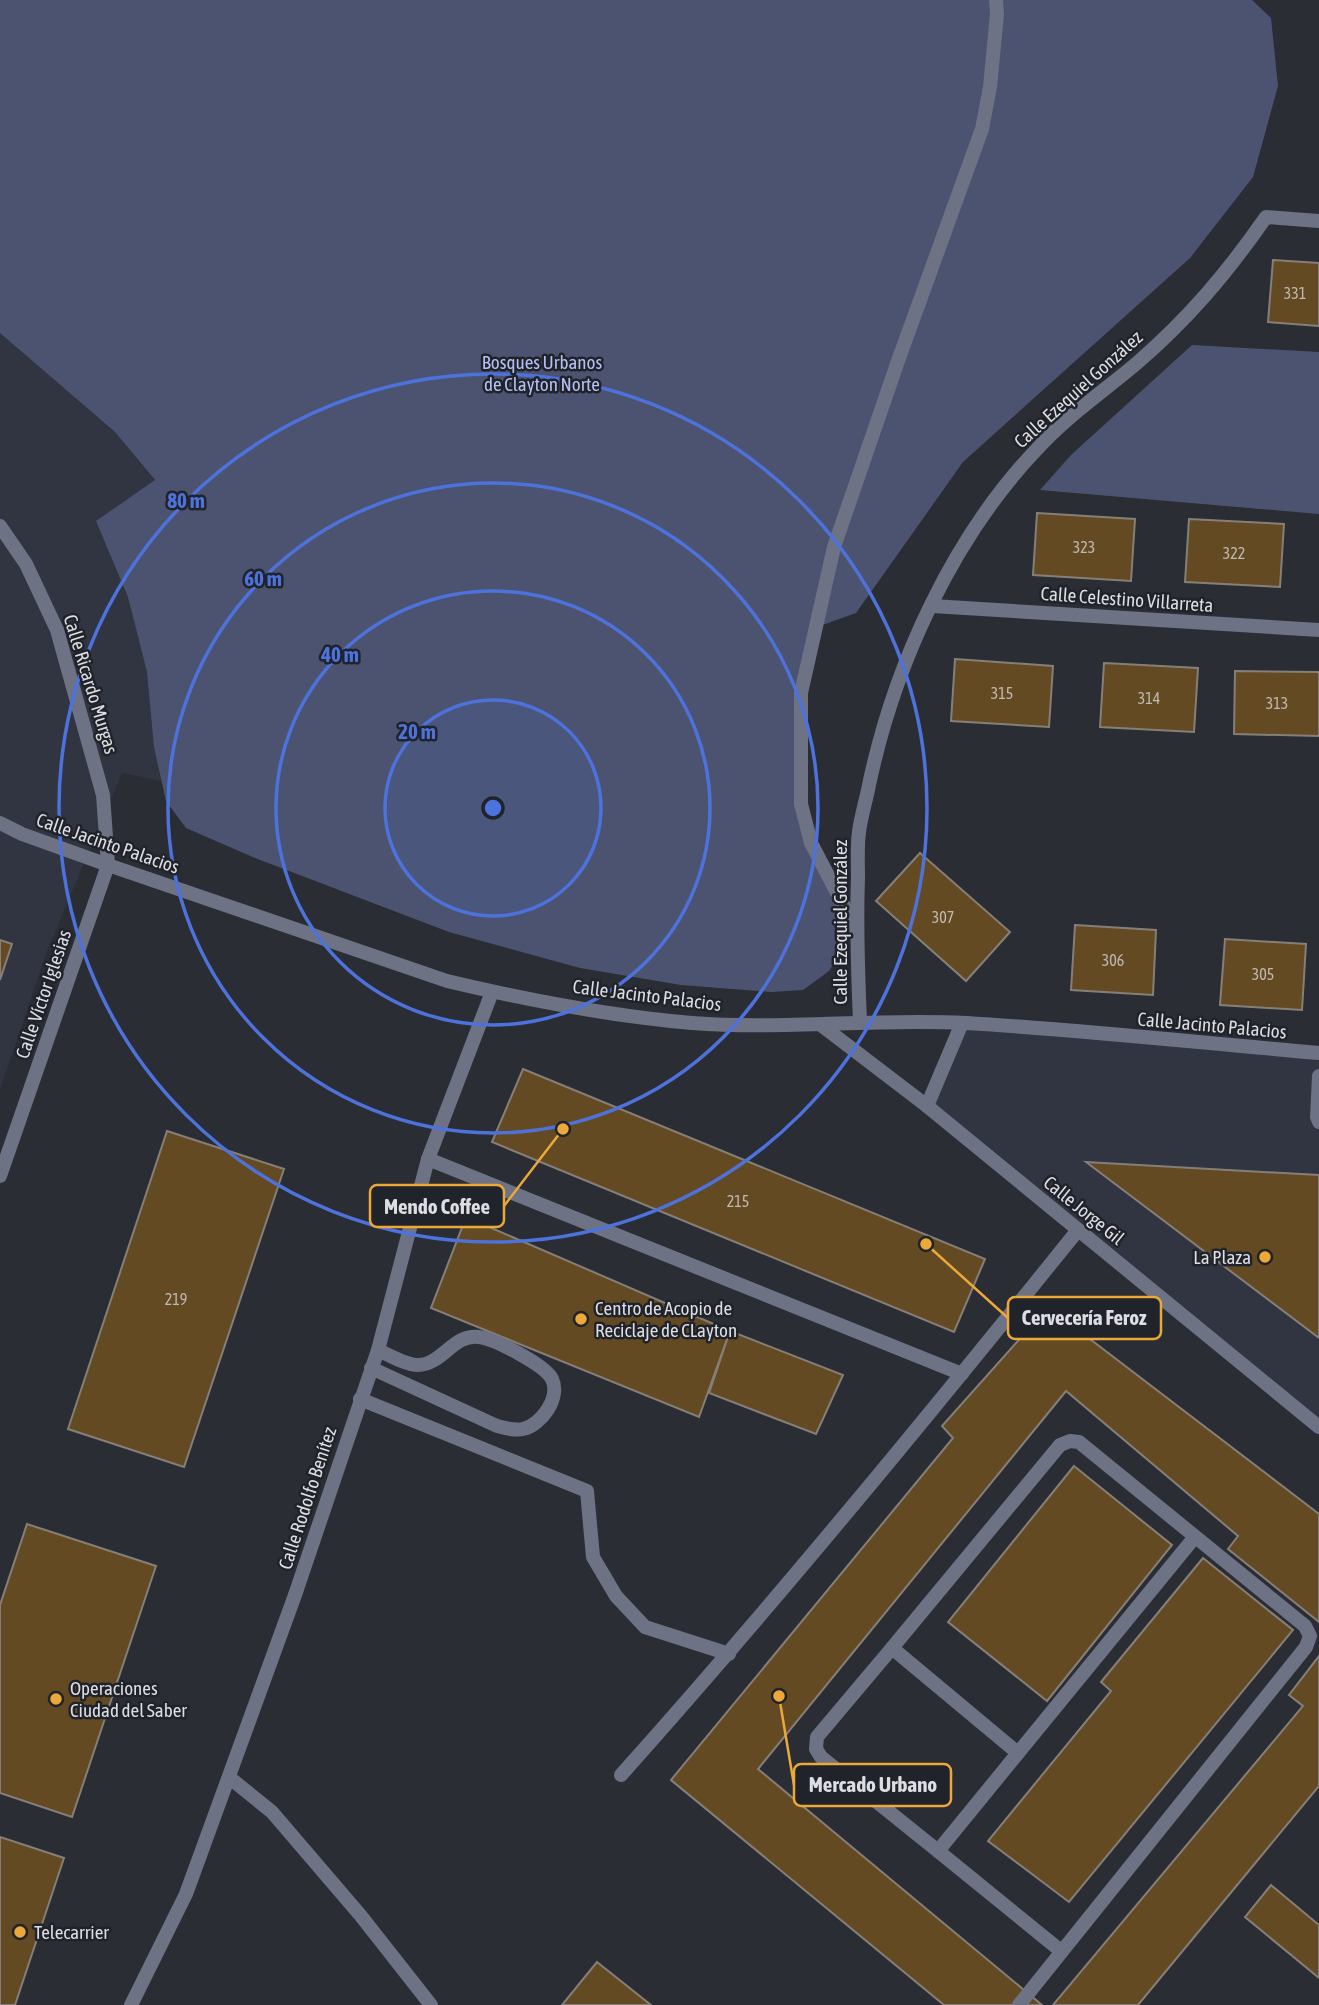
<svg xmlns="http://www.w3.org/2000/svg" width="1319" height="2005" viewBox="0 0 1319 2005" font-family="'Asap Condensed',sans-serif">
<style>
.built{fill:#313441}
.green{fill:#4c5370}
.building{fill:#644a23;stroke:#857f78;stroke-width:2}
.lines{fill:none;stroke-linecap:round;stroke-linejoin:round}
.lane{stroke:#6d7284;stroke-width:14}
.street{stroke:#6d7284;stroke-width:14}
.ring{fill:none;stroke:#4d72db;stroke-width:3.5}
.poi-dot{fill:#eca93a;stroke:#21232a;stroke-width:2.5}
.labels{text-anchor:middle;stroke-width:5;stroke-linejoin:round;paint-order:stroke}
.number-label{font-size:16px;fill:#bfb9b3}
.park-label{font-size:19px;fill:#b4c0f5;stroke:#21232a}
.street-label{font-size:19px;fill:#dddee3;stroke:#21232a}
.poi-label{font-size:19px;fill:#dddee3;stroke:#21232a;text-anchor:start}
.centre{fill:#4d72db;stroke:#21232a;stroke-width:3.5}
.ring-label{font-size:21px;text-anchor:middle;font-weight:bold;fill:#4d72db;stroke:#21232a;stroke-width:5;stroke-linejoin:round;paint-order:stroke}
.leader{fill:none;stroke:#eca93a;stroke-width:2.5}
.callout-dot{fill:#eca93a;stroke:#21232a;stroke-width:2.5}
.callout{fill:#21232a;stroke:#eca93a;stroke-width:2.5}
.callout-label{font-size:21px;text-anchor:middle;font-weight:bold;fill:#dddee3}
</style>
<rect width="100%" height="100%" fill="#2b2d34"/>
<g class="built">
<polygon points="0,333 115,432 212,550 239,797 122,773 47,951 0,1090"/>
<polygon points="962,1023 1319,1058 1319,1427 927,1106 934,1068"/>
</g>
<g class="green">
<polygon points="0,0 1252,0 1271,18 1278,86 1253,177 1190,258 963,462 856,613 817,627 801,693 801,804 856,929 829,971 803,990 771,992 681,985 580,968 449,932 255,858 186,828 166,801 154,747 147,672 128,597 96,521 155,480 115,432 0,333"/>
<polygon points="1192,345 1319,352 1319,514 1040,490 1071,455"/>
</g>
<g class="building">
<polygon points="1273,260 1319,263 1319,326 1268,322"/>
<polygon points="1037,513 1135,519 1131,581 1033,575"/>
<polygon points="1189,519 1284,524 1280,587 1185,582"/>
<polygon points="955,659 1053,666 1049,727 951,721"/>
<polygon points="1104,663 1198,668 1194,732 1100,727"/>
<polygon points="1235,671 1319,672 1319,736 1234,734"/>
<polygon points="920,853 1010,932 966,981 876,901"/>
<polygon points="1075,925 1156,930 1153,995 1071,990"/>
<polygon points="1225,939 1306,944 1302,1010 1220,1005"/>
<polygon points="0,940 12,944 0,980"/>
<polygon points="523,1069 985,1259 954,1332 492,1142"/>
<polygon points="167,1131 284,1169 184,1467 68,1429"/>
<polygon points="1086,1162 1319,1175 1319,1338"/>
<polygon points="466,1217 730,1331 699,1417 431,1308"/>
<polygon points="1048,1307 1319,1514 1319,1622 1228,1549 1238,1536 1066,1391 758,1769 1042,2005 944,2005 671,1780 953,1438 942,1426"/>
<polygon points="730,1331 843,1375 816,1434 709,1393"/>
<polygon points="1074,1466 1172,1545 1047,1701 948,1622"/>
<polygon points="27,1524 156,1566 72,1817 0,1793 0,1605"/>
<polygon points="1203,1558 1293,1630 1069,1902 988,1841 1111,1691 1101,1682"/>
<polygon points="1319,1656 1319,1786 1138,2005 1053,2005 1303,1706 1289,1695"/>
<polygon points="0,1837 64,1858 15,2005 0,2005"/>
<polygon points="1271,1885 1319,1925 1319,1978 1245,1917"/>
<polygon points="597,1962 651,2005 562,2005"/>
</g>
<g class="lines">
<g class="lane">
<polyline points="0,823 22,834 108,865"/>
<polyline points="856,929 811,843 801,804 801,693 834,547 898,361 982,129 990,87 997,14 996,0"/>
<polyline points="1319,1076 1317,1117 1319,1122"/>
<polyline points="428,1159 962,1374"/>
<path d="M371,1368l126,58c8,2 17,5 26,3 18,-4 38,-31 29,-50 -7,-14 -57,-40 -73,-42 -25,-4 -37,28 -61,28 -12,0 -29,-10 -40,-15"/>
<polyline points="360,1399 587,1491 593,1557 616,1596 645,1627 729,1654"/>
<polyline points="892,1648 817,1737 816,1749 821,1757 938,1851"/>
<polyline points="1018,1753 938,1851 1061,1951"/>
<path d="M621,1775c158,-177 308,-360 457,-545"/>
<polyline points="230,1778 272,1812 361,1916 431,2005"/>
<polyline points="1019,2005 1306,1647 1310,1636 1305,1626 1079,1442 1070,1441 1060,1445 892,1648 1018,1753 1194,1538"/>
</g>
<g class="street">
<polyline points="0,526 26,564 57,630 103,795 108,865 0,1176"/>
<polyline points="932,606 1319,630"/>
<path d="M108,865l339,116c80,19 162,35 245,42 91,7 183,-5 274,0 118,7 236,20 353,30"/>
<path d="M860,1022c-2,-48 -4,-95 -2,-143 0,-15 -1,-32 1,-47 2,-16 7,-31 10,-47 25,-119 83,-247 168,-336 30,-33 67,-58 100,-86 52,-45 90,-90 129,-146l53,4"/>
<polyline points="821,1025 927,1106 1319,1427"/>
<polyline points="927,1106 962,1023"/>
<polyline points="131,2005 186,1894 295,1595 378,1350 428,1159 492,992"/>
</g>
</g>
<circle cx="493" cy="808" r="108" fill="#4d72db" fill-opacity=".12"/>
<g class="ring">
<circle cx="493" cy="808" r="108"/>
<circle cx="493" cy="808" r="217"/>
<circle cx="493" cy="808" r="325"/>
<circle cx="493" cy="808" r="434"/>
</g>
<g class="poi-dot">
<circle cx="1265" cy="1257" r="7"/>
<circle cx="581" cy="1319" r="7"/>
<circle cx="56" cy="1699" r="7"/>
<circle cx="20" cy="1932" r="7"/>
</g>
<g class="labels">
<g class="number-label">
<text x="1295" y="299">331</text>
<text x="1084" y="553">323</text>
<text x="1234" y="559">322</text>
<text x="1002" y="699">315</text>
<text x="1149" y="704">314</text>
<text x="1277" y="709">313</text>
<text x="943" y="923">307</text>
<text x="1113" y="966">306</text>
<text x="1263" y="980">305</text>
<text x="738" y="1207">215</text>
<text x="176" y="1305">219</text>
</g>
<g class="park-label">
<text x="542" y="369">Bosques Urbanos<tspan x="542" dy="22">de Clayton Norte</tspan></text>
</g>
<g class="street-label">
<text transform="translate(1078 389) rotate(-42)" y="7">Calle Ezequiel González</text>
<text transform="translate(1127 599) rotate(4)" y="7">Calle Celestino Villarreta</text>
<text transform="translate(91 684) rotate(73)" y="7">Calle Ricardo Murgas</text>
<text transform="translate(108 843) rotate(19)" y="7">Calle Jacinto Palacios</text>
<text transform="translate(840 922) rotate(-90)" y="7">Calle Ezequiel González</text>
<text transform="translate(43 994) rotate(-71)" y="7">Calle Víctor Iglesias</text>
<text transform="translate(647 995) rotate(7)" y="7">Calle Jacinto Palacios</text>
<text transform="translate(1212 1025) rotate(5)" y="7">Calle Jacinto Palacios</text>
<text transform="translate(1084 1210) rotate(39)" y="7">Calle Jorge Gil</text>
<text transform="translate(307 1498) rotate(-72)" y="7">Calle Rodolfo Benítez</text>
</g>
<g class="poi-label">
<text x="1251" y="1264" text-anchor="end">La Plaza</text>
<text x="595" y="1315">Centro de Acopio de<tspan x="595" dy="22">Reciclaje de CLayton</tspan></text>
<text x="70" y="1695">Operaciones<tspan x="70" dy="22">Ciudad del Saber</tspan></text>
<text x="34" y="1939">Telecarrier</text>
</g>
</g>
<circle cx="493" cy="808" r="10" class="centre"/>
<g class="ring-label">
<text x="186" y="508">80 m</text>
<text x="263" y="586">60 m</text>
<text x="340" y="662">40 m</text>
<text x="417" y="739">20 m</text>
</g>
<path class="leader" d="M563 1129L504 1206M926 1244L1008 1318M779 1696L794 1785"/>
<g class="callout-dot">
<circle cx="563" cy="1129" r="7"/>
<circle cx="926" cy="1244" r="7"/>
<circle cx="779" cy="1696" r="7"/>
</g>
<g class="callout">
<rect x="370" y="1185" width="134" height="42" rx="7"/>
<rect x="1008" y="1297" width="153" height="42" rx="7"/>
<rect x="794" y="1764" width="157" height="42" rx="7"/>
</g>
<g class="callout-label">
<text x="437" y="1214">Mendo Coffee</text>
<text x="1084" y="1325">Cervecería Feroz</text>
<text x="873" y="1792">Mercado Urbano</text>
</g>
</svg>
